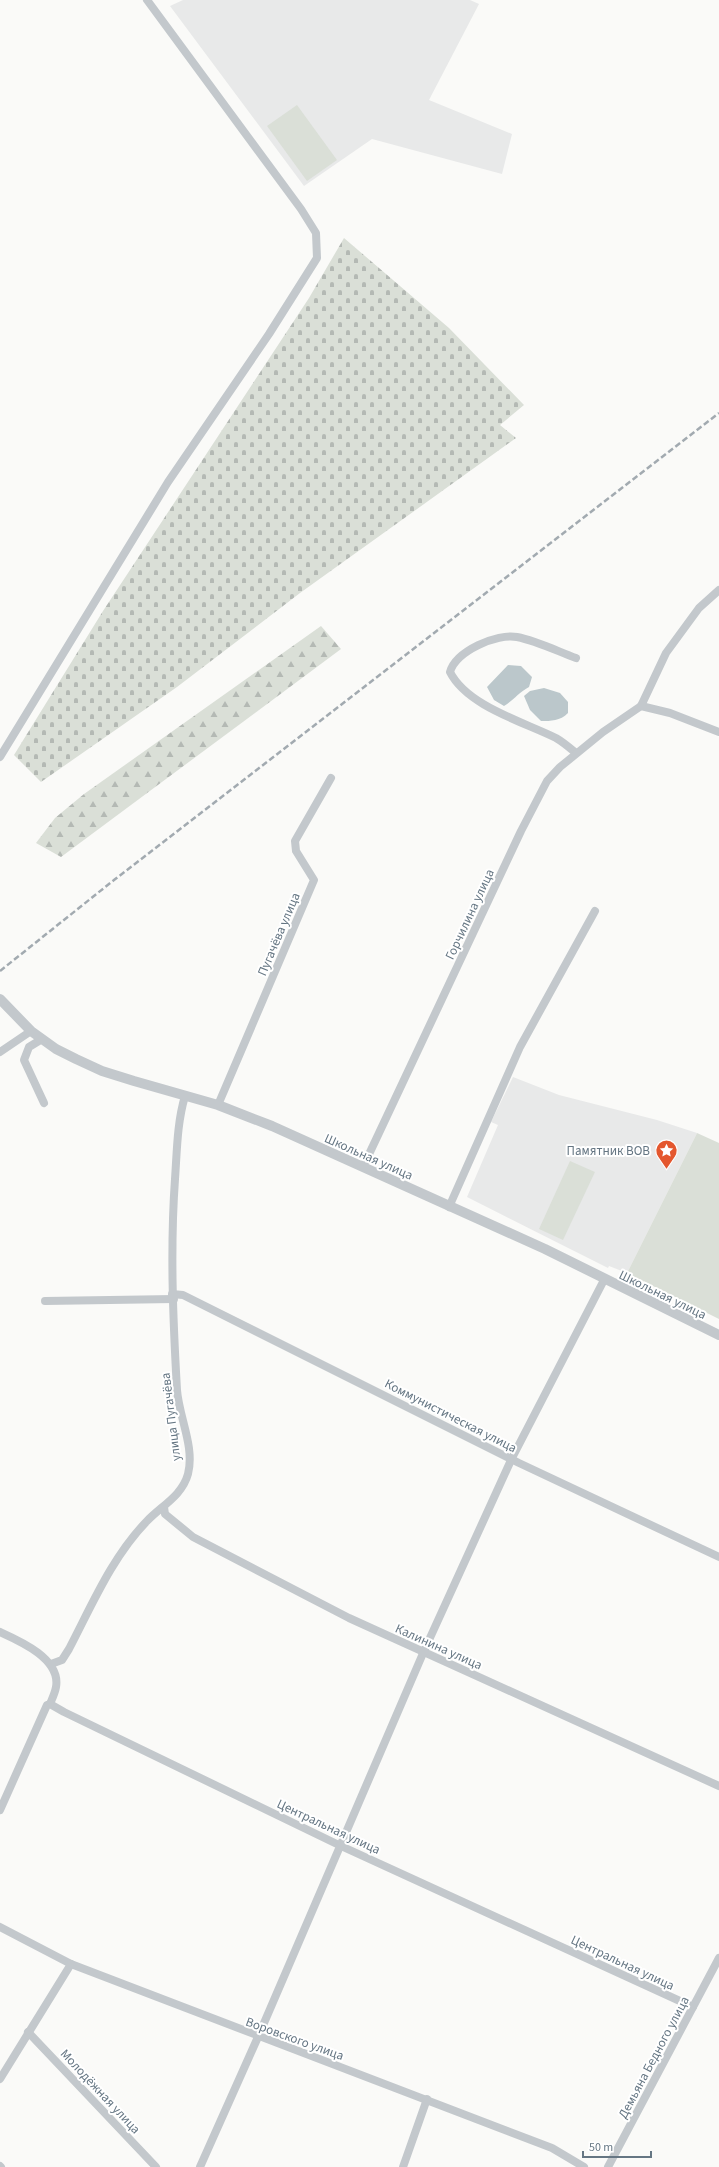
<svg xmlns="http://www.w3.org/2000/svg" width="719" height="2167" viewBox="0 0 719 2167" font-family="'Source Sans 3',sans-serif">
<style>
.built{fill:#e8e9e9}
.grass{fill:#dadfd7}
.forest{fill:url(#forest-firs)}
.cemetery{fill:url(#cemetery-stones)}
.water{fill:#bbc7cb}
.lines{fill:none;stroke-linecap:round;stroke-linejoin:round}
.minor{stroke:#c3c8cc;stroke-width:8}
.tertiary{stroke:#c3c8cc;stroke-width:10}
.rail{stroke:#a2aab0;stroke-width:2.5;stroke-dasharray:6 3;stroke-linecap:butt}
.labels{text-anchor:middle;stroke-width:4;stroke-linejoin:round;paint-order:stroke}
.street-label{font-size:13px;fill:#657683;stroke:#fff}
.poi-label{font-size:13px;fill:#657683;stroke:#fff;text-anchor:end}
</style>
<defs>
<pattern id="forest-firs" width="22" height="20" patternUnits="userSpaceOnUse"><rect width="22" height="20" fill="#dadfd7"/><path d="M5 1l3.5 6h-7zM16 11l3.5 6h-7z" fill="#b4b9b4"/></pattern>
<pattern id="cemetery-stones" width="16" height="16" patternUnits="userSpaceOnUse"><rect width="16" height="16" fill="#dadfd7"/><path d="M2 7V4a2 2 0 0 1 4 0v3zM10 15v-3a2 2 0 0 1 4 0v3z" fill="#b4b9b4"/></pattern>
</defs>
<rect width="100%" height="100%" fill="#fafaf8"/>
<g class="built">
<polygon points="183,0 470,0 479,4 429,100 512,134 502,174 372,139 304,186 170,6"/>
<polygon points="513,1077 559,1095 657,1120 697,1133 627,1273 609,1266 608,1268 467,1197 498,1125 491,1122"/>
</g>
<g class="grass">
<polygon points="297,105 337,160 307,181 267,126"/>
<polygon points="697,1133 719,1143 719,1319 627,1273"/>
<polygon points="570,1161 595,1172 563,1240 539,1229"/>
</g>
<polygon class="forest" points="321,626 341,649 61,857 36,843 55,818 84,794"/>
<polygon class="cemetery" points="344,238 449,328 524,405 500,425 516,438 300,593 177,687 41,782 14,755 103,611 309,298"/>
<g class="water">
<path d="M508,665l13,1 11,11 -3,10c-11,6 -15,13 -25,19l-10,-6 -7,-13z"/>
<path d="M544,688l16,5 8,9v11c-8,8 -17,8 -27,8l-11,-11 -6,-14 6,-5z"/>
</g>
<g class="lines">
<g class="minor">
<path d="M576,658c-19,-7 -39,-17 -59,-21 -20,-4 -61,14 -67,35 17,34 74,50 106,66 7,4 14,10 20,15"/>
<polyline points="641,706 670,713 719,732"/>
<polyline points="0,757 168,482 269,334 317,258 316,233 301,209 147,0"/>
<polyline points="42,1039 29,1047 24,1060 44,1103"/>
<polyline points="0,1052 31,1031"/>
<polyline points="218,1105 314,880 296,851 295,841 331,778"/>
<polyline points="363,1167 521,831 547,781 560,767 603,732 641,706 666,653 699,608 719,590"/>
<polyline points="449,1207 520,1047 595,911"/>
<polyline points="172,1294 183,1295 519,1463 719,1557"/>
<polyline points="45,1301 174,1299"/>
<polyline points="164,1507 165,1514 193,1537 349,1618 719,1786"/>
<path d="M0,1632c20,9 61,27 56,55 -1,6 -4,12 -6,17l14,8 277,134 352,161"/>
<path d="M51,1664l11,-4 7,-11c23,-44 43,-92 78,-128 14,-15 35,-25 41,-47 7,-27 -9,-57 -11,-84 -4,-71 -7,-140 -2,-211 2,-28 2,-56 10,-83"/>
<polyline points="0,1810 47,1705 50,1704"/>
<polyline points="0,1927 71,1964 552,2148 584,2167"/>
<polyline points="28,2032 156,2167"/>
<polyline points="0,2079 71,1964"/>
<polyline points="0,2166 1,2167"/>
<polyline points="200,2167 258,2037 424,1651 512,1458 604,1280"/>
<polyline points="403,2167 427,2099"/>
<polyline points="608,2167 719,1958"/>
</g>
<polyline class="tertiary" points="0,999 31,1031 56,1049 76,1059 102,1071 134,1081 218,1105 272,1126 545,1249 719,1335"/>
<polyline class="rail" points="0,971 114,880 719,413"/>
</g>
<defs>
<symbol id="sight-pin" viewBox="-11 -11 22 30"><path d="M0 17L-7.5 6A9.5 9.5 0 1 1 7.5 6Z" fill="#e4572e" stroke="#fff"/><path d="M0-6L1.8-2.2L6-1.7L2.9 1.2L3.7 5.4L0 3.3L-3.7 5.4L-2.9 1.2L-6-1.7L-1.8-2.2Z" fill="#fff"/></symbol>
</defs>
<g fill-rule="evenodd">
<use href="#sight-pin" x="654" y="1138" width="25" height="34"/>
</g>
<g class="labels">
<g class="street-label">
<text transform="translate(469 914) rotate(-65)" y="5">Горчилина улица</text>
<text transform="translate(278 934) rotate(-67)" y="5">Пугачёва улица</text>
<text transform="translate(369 1156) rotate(24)" y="5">Школьная улица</text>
<text transform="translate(663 1294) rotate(26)" y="5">Школьная улица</text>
<text transform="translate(451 1415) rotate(27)" y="5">Коммунистическая улица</text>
<text transform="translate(170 1417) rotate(-97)" y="5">улица Пугачёва</text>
<text transform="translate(439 1646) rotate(24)" y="5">Калинина улица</text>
<text transform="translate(329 1826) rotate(25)" y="5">Центральная улица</text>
<text transform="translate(623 1962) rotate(25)" y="5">Центральная улица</text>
<text transform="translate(295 2038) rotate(20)" y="5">Воровского улица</text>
<text transform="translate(653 2057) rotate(-62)" y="5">Демьяна Бедного улица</text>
<text transform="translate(101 2091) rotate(47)" y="5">Молодёжная улица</text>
</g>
<g class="poi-label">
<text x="650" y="1155">Памятник ВОВ</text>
</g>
</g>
<path d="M583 2151v6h68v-6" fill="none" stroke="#657683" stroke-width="2"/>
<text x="589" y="2151" font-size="12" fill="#657683" stroke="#ffffff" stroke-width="3" paint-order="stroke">50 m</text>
</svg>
